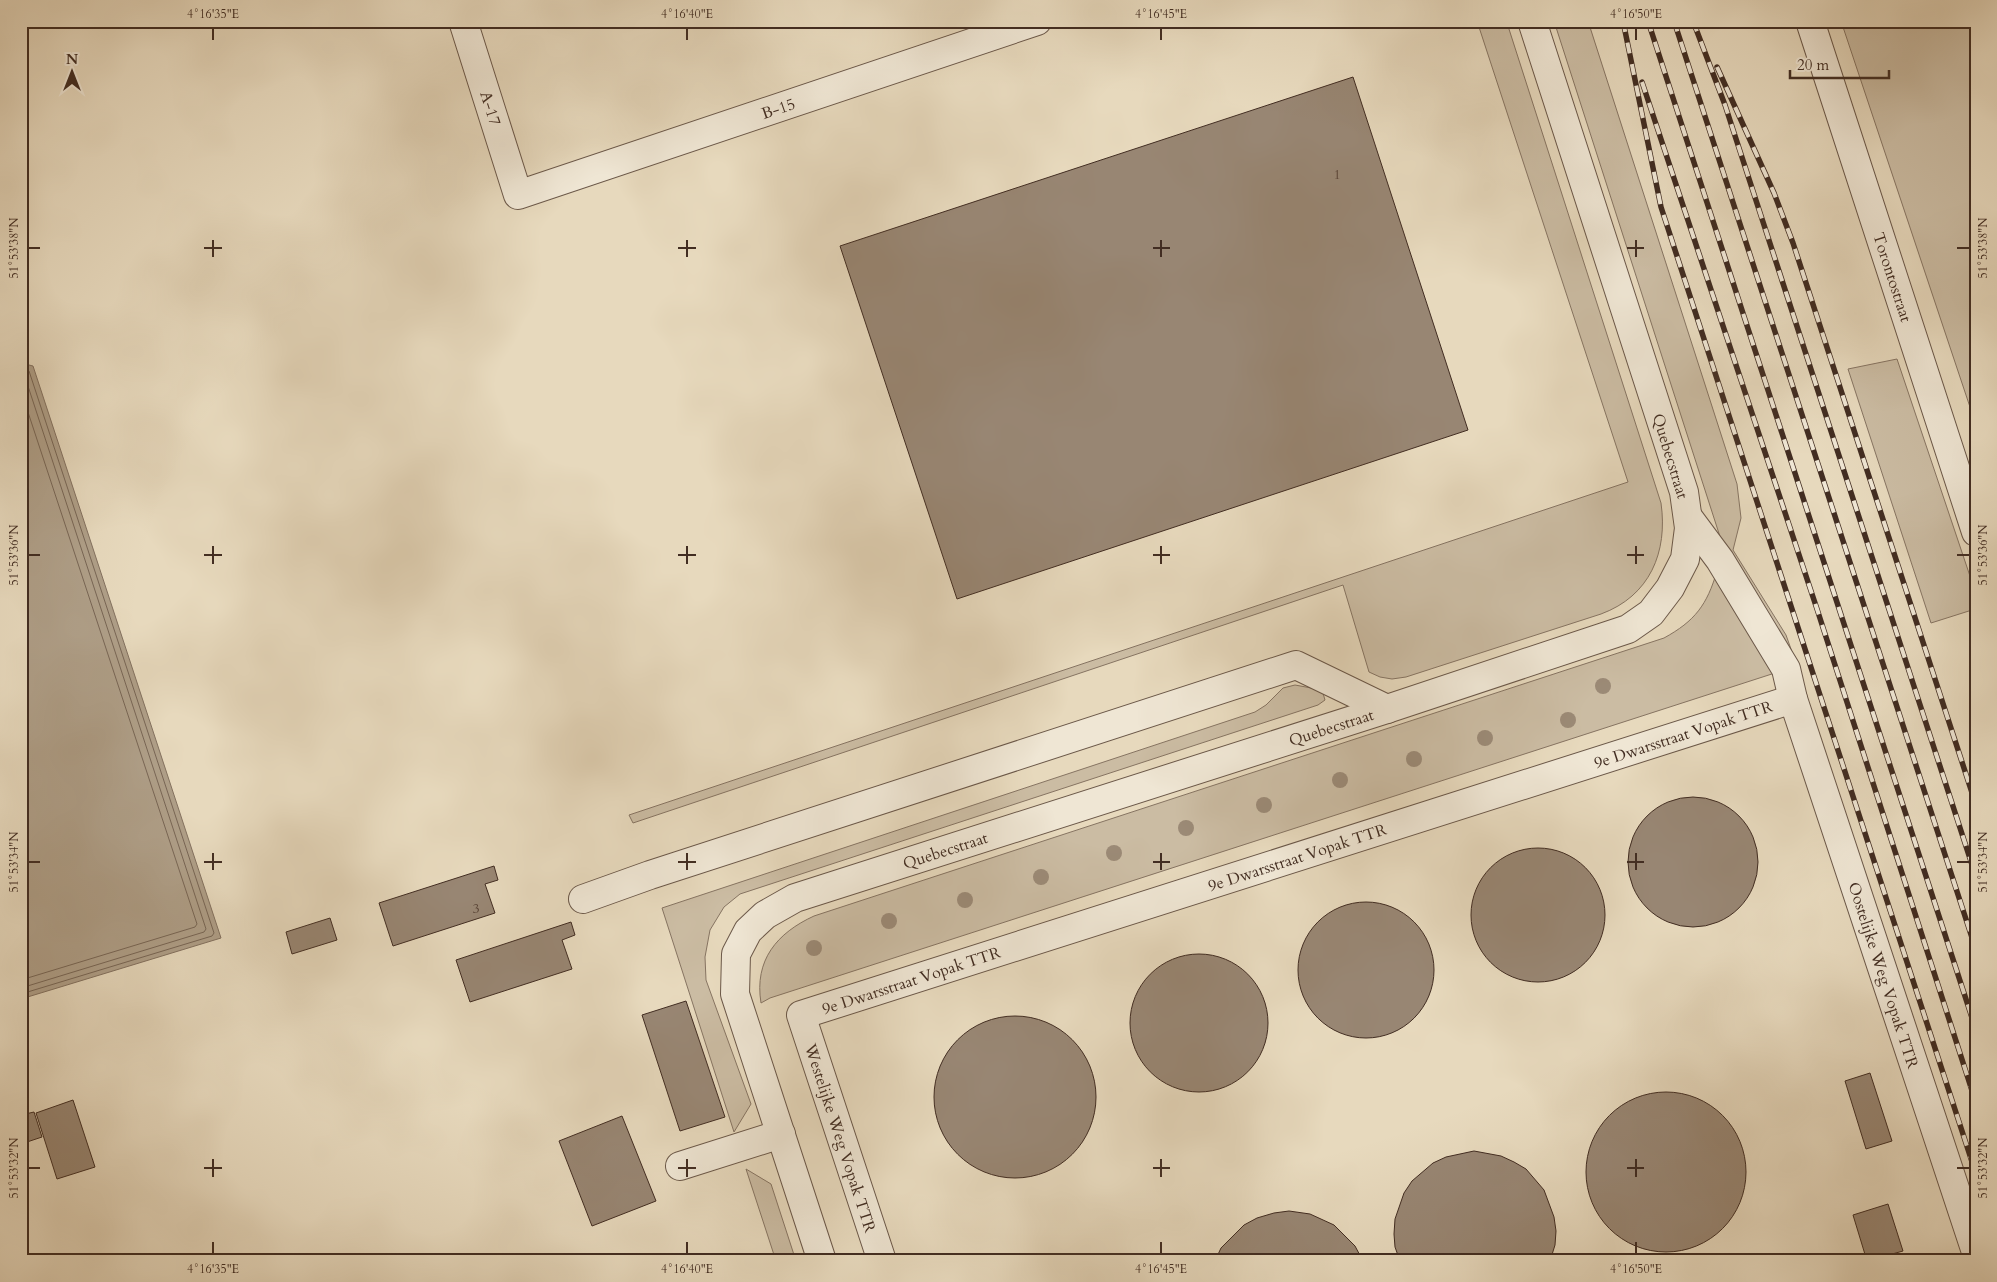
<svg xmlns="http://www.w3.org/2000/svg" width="1997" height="1282" viewBox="0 0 1997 1282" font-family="Cardo,serif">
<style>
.green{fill:#cbbca3;stroke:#867462}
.water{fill:#af9f88;stroke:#83715f}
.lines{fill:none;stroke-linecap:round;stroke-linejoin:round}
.shore{stroke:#786655;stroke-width:1}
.building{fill:#988673;stroke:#422d22}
.minor-casing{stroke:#6b5849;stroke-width:30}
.minor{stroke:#efe6d4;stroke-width:28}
.rail-casing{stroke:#422d22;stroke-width:5.5}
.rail{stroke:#efe6d4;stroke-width:4;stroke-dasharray:11;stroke-linecap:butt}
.tree{fill:#9b8a76}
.ticks{fill:none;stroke:#422d22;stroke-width:2}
.labels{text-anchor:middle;stroke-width:4;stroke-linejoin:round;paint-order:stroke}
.number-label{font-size:14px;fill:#584336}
.street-label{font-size:16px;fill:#422d22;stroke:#efe6d4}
.neatline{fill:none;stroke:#422d22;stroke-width:2}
.ticks-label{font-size:12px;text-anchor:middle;fill:#422d22}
</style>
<rect width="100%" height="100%" fill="#e7d9bd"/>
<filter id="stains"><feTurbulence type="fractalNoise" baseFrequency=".004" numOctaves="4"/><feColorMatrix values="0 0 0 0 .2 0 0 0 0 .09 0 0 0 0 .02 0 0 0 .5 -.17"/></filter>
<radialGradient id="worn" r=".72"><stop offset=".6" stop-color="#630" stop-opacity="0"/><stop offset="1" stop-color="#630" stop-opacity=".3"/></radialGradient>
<g class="green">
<path d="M1477,21h28l3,5 153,477c7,49 -11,93 -60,111l-195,63 -14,2 -12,-2 -11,-5 -26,-87 -710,238 -4,-8 999,-333z"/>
<polygon points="1554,21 1588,21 1737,484 1741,518 1733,550 1786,635 1797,666 1723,546"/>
<polygon points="1841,21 1976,21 1976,425"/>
<polygon points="1897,359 1976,594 1976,620 1972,610 1931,623 1848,369"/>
<path d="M1717,571l61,101 -1008,326 -9,5c-7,-43 16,-70 53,-87l850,-278c31,-17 43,-33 53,-67z"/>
<polygon points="1295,685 1322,690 1325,700 1318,705 740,894 724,907 710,930 705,957 706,980 751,1104 734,1132 662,908 1255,712 1266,705 1283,688"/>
<polygon points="746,1169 771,1184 796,1261 776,1261"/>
</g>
<polygon class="water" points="21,363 33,366 221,938 21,999"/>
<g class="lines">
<g class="shore">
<polyline points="21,368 29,371 214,933 212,936 21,994"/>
<polyline points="21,375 25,377 206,929 204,932 21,988"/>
<polyline points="21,391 197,924 195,927 21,980"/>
</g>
</g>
<g class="building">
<polygon points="1353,77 1468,430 957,599 840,246"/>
<circle cx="1693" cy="862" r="65"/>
<circle cx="1538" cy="915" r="67"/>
<polygon points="494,866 498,880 485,884 495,913 393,946 379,903"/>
<circle cx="1366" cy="970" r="68"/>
<polygon points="330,918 337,940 292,954 286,932"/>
<polygon points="571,922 575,935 562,940 572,969 470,1002 456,960"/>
<circle cx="1199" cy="1023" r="69"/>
<polygon points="686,1001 725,1117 680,1131 642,1015"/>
<circle cx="1015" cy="1097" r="81"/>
<polygon points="1870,1073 1892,1141 1866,1149 1845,1081"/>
<circle cx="1666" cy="1172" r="80"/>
<polygon points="73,1100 95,1167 57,1179 36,1113"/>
<polygon points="34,1112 42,1137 21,1144 21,1115"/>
<polygon points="622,1116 656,1201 592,1226 559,1141"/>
<polygon points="1474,1151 1501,1156 1514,1162 1526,1169 1544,1190 1554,1217 1556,1231 1555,1245 1550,1261 1400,1261 1395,1247 1394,1234 1395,1219 1404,1193 1412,1181 1433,1163 1446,1157"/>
<polygon points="1888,1204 1903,1251 1867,1261 1853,1215"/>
<polygon points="1289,1211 1310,1214 1334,1225 1355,1246 1363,1261 1215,1261 1221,1248 1244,1225 1257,1218 1274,1213"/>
</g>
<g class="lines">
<defs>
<g id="minor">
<polyline points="463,21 518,195 1037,21"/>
<polyline points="1810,21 1976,532"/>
<polyline points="1688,517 1720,560 1786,669 1793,699 1976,1252"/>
<polyline points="583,899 650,875 1296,665 1387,709"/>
<polyline points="680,1166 781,1134"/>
<polyline points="822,1261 735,994 736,954 748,931 765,915 795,898 1387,709 1628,629 1651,613 1670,588 1685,559 1689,528 1684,492 1532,21"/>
<polyline points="882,1261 801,1015 1793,699"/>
</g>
</defs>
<use href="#minor" class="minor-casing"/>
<use href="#minor" class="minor"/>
<defs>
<g id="rail">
<polyline points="1623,21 1661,207 1976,1174"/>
<polyline points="1648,21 1976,1030"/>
<polyline points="1674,21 1976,950"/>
<polyline points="1693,21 1725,105 1976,877"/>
<polyline points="1717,67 1774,193 1793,243 1976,805"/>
<polyline points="1642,82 1817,609 1976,1103"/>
</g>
</defs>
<use href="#rail" class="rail-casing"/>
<use href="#rail" class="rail"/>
</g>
<g class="tree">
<circle cx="1603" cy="686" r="8"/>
<circle cx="1568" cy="720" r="8"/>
<circle cx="1485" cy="738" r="8"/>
<circle cx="1414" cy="759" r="8"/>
<circle cx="1340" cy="780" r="8"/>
<circle cx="1264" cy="805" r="8"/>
<circle cx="1186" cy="828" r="8"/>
<circle cx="1114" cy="853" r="8"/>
<circle cx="1041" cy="877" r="8"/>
<circle cx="965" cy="900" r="8"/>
<circle cx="889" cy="921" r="8"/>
<circle cx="814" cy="948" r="8"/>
</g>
<path class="ticks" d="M213,28v12M687,28v12M1161,28v12M1636,28v12M213,240v17M687,240v17M1161,240v17M1636,240v17M28,248h12M204,248h18M678,248h18M1153,248h17M1627,248h17M1957,248h13M213,546v18M687,546v18M1161,546v18M1636,546v18M28,555h12M204,555h18M678,555h18M1153,555h17M1627,555h17M1957,555h13M213,853v17M687,853v17M1161,853v17M1636,853v17M28,862h12M204,862h18M678,862h18M1153,862h17M1627,862h17M1957,862h13M213,1159v18M687,1159v18M1161,1159v18M1636,1159v18M28,1168h12M204,1168h18M678,1168h18M1153,1168h17M1627,1168h17M1957,1168h13M213,1242v12M687,1242v12M1161,1242v12M1636,1242v12"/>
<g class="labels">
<g class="number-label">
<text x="1337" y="179">1</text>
<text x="476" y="913">3</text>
</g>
<g class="street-label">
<text transform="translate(491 108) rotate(72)" y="6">A-17</text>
<text transform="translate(778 108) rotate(-19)" y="6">B-15</text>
<text transform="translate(1893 277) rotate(72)" y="6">Torontostraat</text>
<text transform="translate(1671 456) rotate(73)" y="6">Quebecstraat</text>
<text transform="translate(1331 727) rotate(-18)" y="6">Quebecstraat</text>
<text transform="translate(1683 734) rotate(-18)" y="6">9e Dwarsstraat Vopak TTR</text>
<text transform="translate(945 850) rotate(-18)" y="6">Quebecstraat</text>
<text transform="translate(1297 857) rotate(-18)" y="6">9e Dwarsstraat Vopak TTR</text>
<text transform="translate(1884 975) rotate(72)" y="6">Oostelijke Weg Vopak TTR</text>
<text transform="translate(911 980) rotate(-18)" y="6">9e Dwarsstraat Vopak TTR</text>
<text transform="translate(841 1138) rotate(72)" y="6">Westelijke Weg Vopak TTR</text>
</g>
</g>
<rect width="1997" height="1282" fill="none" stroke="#e7d9bd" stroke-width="55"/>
<g transform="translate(72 72)" stroke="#efe6d4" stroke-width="4" paint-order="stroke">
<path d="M0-4L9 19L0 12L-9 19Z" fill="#422d22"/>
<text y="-8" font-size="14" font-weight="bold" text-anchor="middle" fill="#422d22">N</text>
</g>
<path d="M1790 70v8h99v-8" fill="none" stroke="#422d22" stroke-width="2.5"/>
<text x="1797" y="70" font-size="15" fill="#422d22" stroke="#efe6d4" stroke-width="4" paint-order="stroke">20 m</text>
<rect x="28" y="28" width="1942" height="1226" class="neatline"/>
<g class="ticks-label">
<text x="213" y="18">4°16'35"E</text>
<text x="687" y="18">4°16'40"E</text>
<text x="1161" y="18">4°16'45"E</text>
<text x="1636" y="18">4°16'50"E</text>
<text transform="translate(14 248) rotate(-90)" y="4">51°53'38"N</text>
<text transform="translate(1983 248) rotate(-90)" y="4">51°53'38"N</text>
<text transform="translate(14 555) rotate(-90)" y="4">51°53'36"N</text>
<text transform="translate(1983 555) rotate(-90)" y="4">51°53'36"N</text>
<text transform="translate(14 862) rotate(-90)" y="4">51°53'34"N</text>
<text transform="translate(1983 862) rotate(-90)" y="4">51°53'34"N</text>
<text transform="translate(14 1168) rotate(-90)" y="4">51°53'32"N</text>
<text transform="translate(1983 1168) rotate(-90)" y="4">51°53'32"N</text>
<text x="213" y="1273">4°16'35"E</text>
<text x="687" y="1273">4°16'40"E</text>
<text x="1161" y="1273">4°16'45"E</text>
<text x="1636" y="1273">4°16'50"E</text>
</g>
<rect width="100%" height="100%" filter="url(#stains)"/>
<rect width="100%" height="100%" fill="url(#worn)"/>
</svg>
